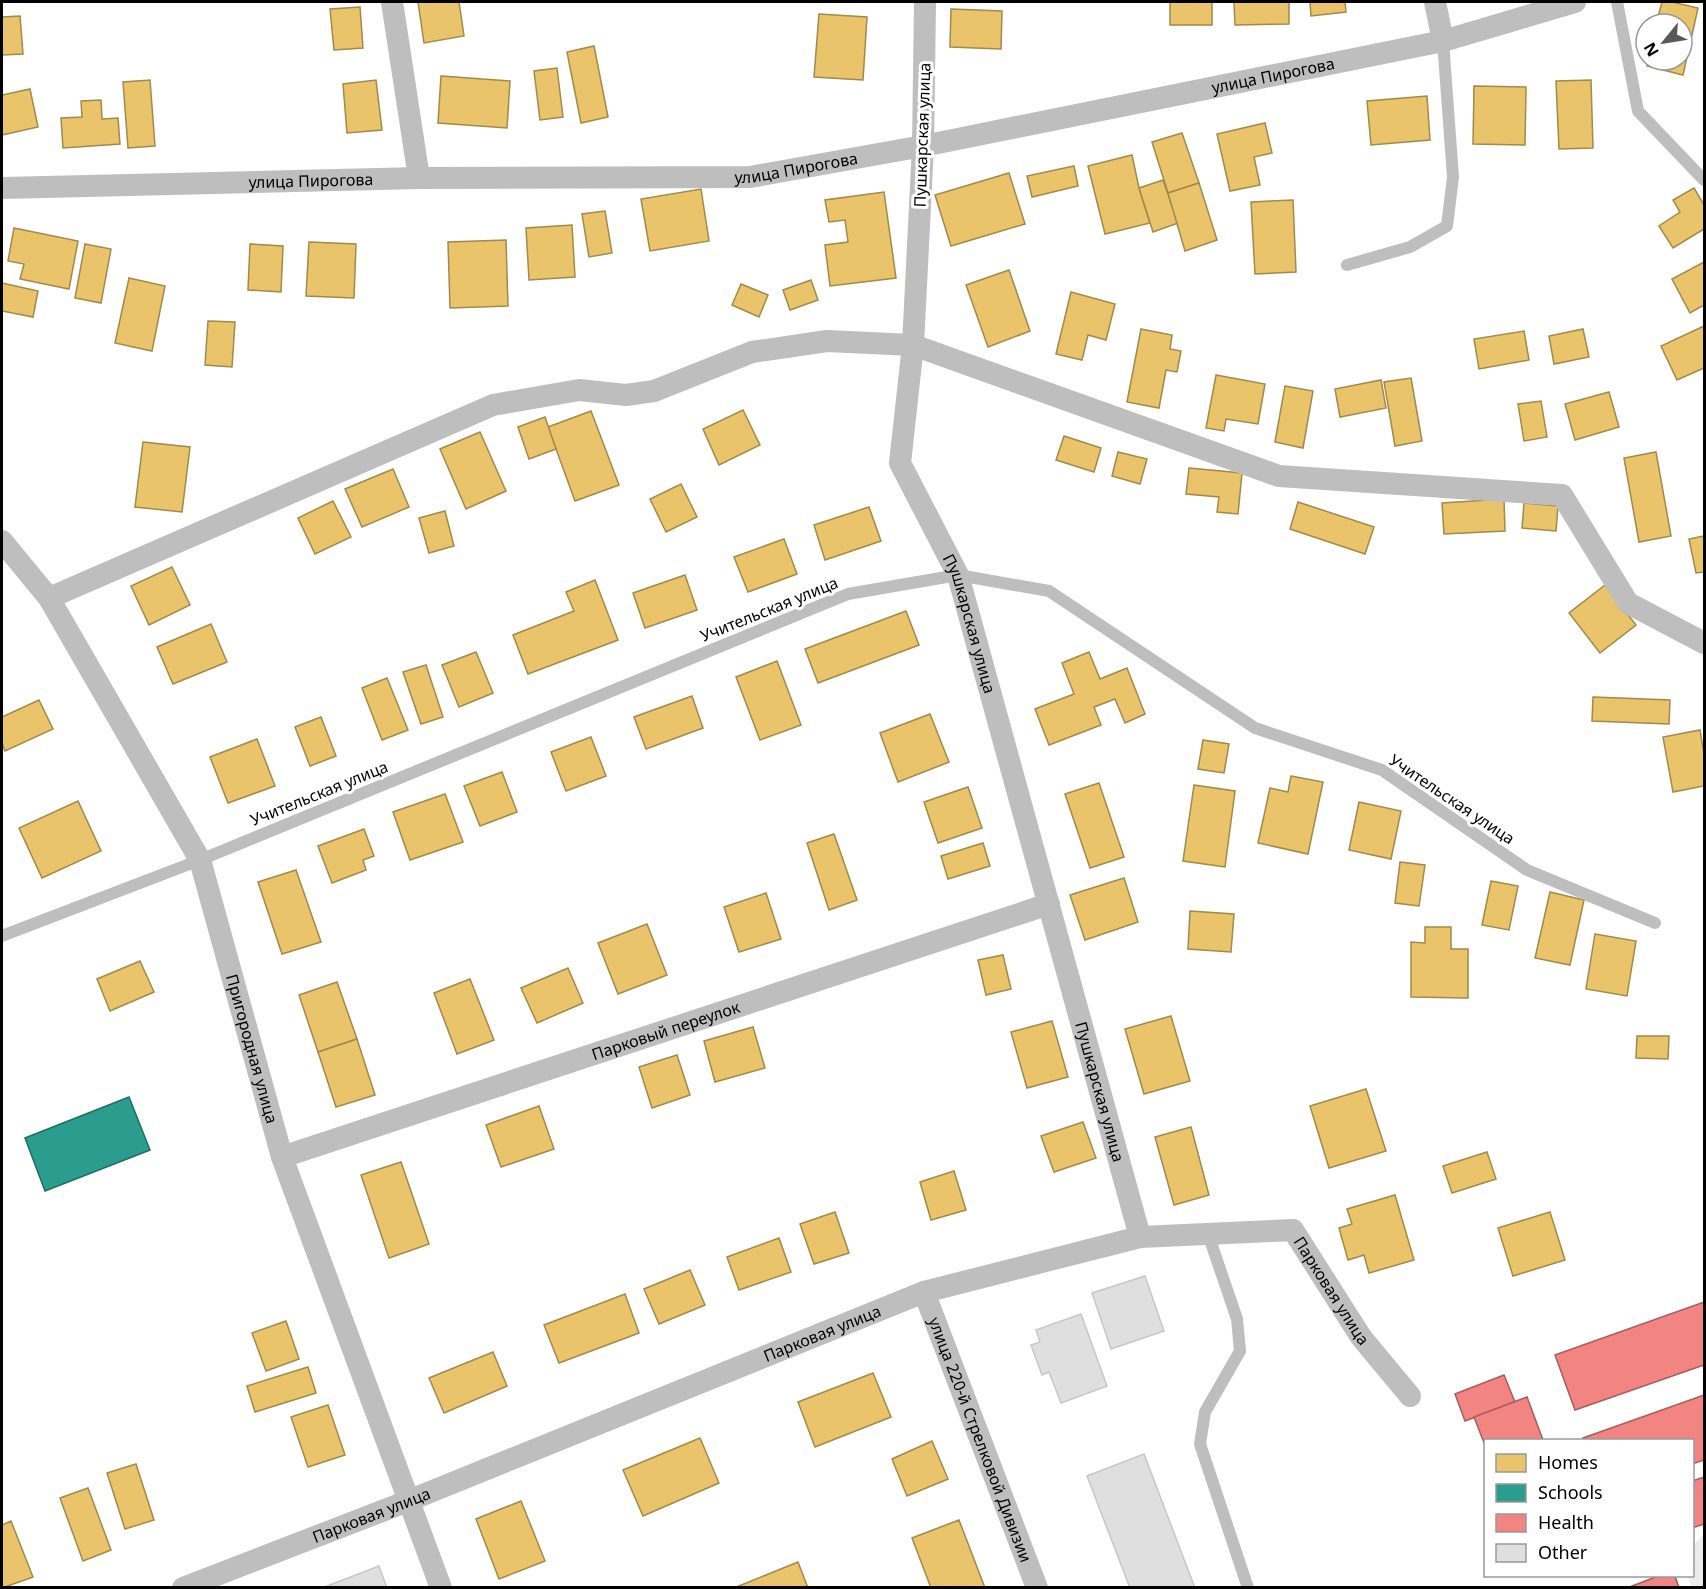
<svg xmlns="http://www.w3.org/2000/svg" width="1706" height="1589" viewBox="0 0 1706 1589" font-family="'Noto Sans',sans-serif">
<style>
.forest{fill:url(#forest-firs)}
.homes{fill:#e9c46a;stroke:#a3894a;stroke-width:1.5}
.schools{fill:#2a9d8f;stroke:#1d6e64;stroke-width:1.5}
.health{fill:#f28482;stroke:#a95c5b;stroke-width:1.5}
.building{fill:#dfdfdf;stroke:#c7c7c7;stroke-width:1.5}
.lines{fill:none;stroke-linecap:round;stroke-linejoin:round}
.lane{stroke:#bebebe;stroke-width:12}
.street{stroke:#bebebe;stroke-width:22}
.labels{text-anchor:middle;stroke-width:6;stroke-linejoin:round;paint-order:stroke}
.street-label{font-size:16px;fill:#000;stroke:#fff}
</style>
<defs>
<pattern id="forest-firs" width="22" height="20" patternUnits="userSpaceOnUse" patternTransform="scale(1.5)"><rect width="22" height="20" fill="#ececec"/><path d="M5 1l3.5 6h-7zM16 11l3.5 6h-7z" fill="#c9c9c9"/></pattern>
</defs>
<rect width="100%" height="100%" fill="#fff"/>
<polygon class="forest" points="1704,1534 1704,1587 1691,1587 1688,1576 1692,1576 1693,1545"/>
<g class="homes">
<polygon points="418,2 459,2 464,36 424,43"/>
<rect x="1170" y="2" width="42" height="23"/>
<polygon points="1234,2 1289,2 1289,24 1235,25"/>
<polygon points="1310,2 1345,2 1346,12 1311,16"/>
<polygon points="1662,2 1672,2 1698,8 1683,75 1647,66 1648,60 1682,60 1682,24 1656,24"/>
<polygon points="360,7 363,48 334,50 330,9"/>
<polygon points="951,9 1002,11 1001,49 950,47"/>
<polygon points="819,14 867,17 863,80 814,77"/>
<polygon points="20,16 23,54 2,55 2,17"/>
<polygon points="594,46 608,117 581,123 567,52"/>
<polygon points="557,68 563,117 540,120 534,71"/>
<polygon points="441,76 510,81 507,128 438,123"/>
<polygon points="150,80 155,146 128,148 123,82"/>
<polygon points="376,80 382,130 347,133 343,84"/>
<polygon points="1591,80 1593,148 1559,149 1556,81"/>
<polygon points="1474,86 1526,87 1525,145 1473,144"/>
<polygon points="30,89 38,127 2,135 2,95"/>
<polygon points="1427,96 1430,140 1371,145 1367,101"/>
<polygon points="101,100 102,119 118,118 120,144 63,148 61,118 82,117 81,101"/>
<polygon points="1265,123 1272,153 1254,157 1260,185 1230,191 1217,134"/>
<polygon points="1182,133 1199,183 1168,193 1152,142"/>
<polygon points="1132,155 1139,188 1150,223 1105,234 1088,166"/>
<polygon points="1074,166 1078,186 1032,197 1027,176"/>
<polygon points="1009,173 1025,224 951,246 935,195"/>
<polygon points="1163,180 1178,223 1153,232 1139,188"/>
<polygon points="1199,183 1217,240 1185,251 1168,193"/>
<polygon points="1694,188 1704,205 1704,229 1673,248 1659,226 1680,212 1673,200"/>
<polygon points="701,189 709,241 650,251 641,199"/>
<polygon points="884,192 896,278 830,286 825,245 848,242 845,220 829,222 825,200"/>
<polygon points="1293,200 1296,272 1255,274 1251,202"/>
<polygon points="605,211 612,253 589,257 582,214"/>
<polygon points="572,225 575,277 529,280 526,228"/>
<polygon points="14,228 78,241 69,289 20,279 24,264 8,261"/>
<polygon points="506,240 508,306 450,308 448,242"/>
<polygon points="309,242 356,244 354,298 306,296"/>
<polygon points="85,244 111,249 101,303 75,298"/>
<polygon points="250,244 283,246 281,292 248,290"/>
<polygon points="1704,262 1704,305 1690,313 1672,279"/>
<polygon points="1009,270 1030,331 988,347 966,285"/>
<polygon points="129,278 165,286 152,351 115,343"/>
<polygon points="811,280 818,300 790,310 783,290"/>
<polygon points="2,283 38,291 33,317 2,311"/>
<polygon points="741,284 768,295 759,317 732,305"/>
<polygon points="1071,292 1115,304 1106,340 1088,335 1082,360 1056,354"/>
<polygon points="208,321 235,322 232,367 205,365"/>
<polygon points="1704,326 1704,368 1677,380 1661,346"/>
<polygon points="1141,329 1172,335 1170,349 1181,351 1177,372 1166,370 1159,408 1127,402"/>
<polygon points="1583,329 1589,357 1554,364 1549,336"/>
<polygon points="1524,331 1529,360 1479,369 1474,339"/>
<polygon points="1216,375 1265,384 1258,424 1226,419 1224,431 1206,428"/>
<polygon points="1411,378 1422,441 1395,446 1384,382"/>
<polygon points="1381,380 1386,408 1340,417 1335,389"/>
<polygon points="1285,386 1313,391 1303,448 1275,442"/>
<polygon points="1609,392 1619,427 1575,440 1565,404"/>
<polygon points="1541,401 1547,437 1524,441 1518,404"/>
<polygon points="743,410 760,445 719,465 703,429"/>
<polygon points="591,411 619,485 575,501 548,427"/>
<polygon points="545,417 556,449 529,459 518,427"/>
<polygon points="480,432 506,491 466,509 440,449"/>
<polygon points="1064,436 1101,448 1094,472 1056,460"/>
<polygon points="143,442 190,447 182,512 135,507"/>
<polygon points="1118,452 1147,459 1140,484 1112,476"/>
<polygon points="1656,452 1671,536 1639,542 1624,458"/>
<polygon points="1189,468 1242,473 1238,514 1217,512 1219,497 1186,494"/>
<polygon points="393,469 409,507 362,527 345,489"/>
<polygon points="681,484 697,517 666,532 650,499"/>
<polygon points="1504,499 1505,531 1444,534 1442,503"/>
<polygon points="333,501 351,537 315,554 298,518"/>
<polygon points="1298,502 1374,527 1365,554 1290,529"/>
<polygon points="1524,503 1558,506 1556,531 1522,528"/>
<polygon points="869,507 881,541 825,560 814,525"/>
<polygon points="445,511 454,546 429,553 419,518"/>
<polygon points="1704,536 1704,572 1696,573 1689,539"/>
<polygon points="784,539 797,574 748,592 734,557"/>
<polygon points="172,567 190,605 149,625 131,586"/>
<polygon points="685,575 697,610 645,628 633,593"/>
<polygon points="595,580 618,640 528,674 513,635 574,611 566,592"/>
<polygon points="1605,585 1636,625 1600,653 1569,613"/>
<polygon points="906,611 919,645 818,683 805,649"/>
<polygon points="211,624 227,662 173,684 157,647"/>
<polygon points="476,652 493,693 459,707 442,665"/>
<polygon points="1089,652 1100,679 1127,668 1145,714 1125,723 1115,699 1094,707 1101,725 1049,745 1035,709 1074,694 1062,663"/>
<polygon points="777,661 801,725 760,740 736,677"/>
<polygon points="426,665 443,717 421,724 403,672"/>
<polygon points="387,678 408,730 382,740 362,688"/>
<polygon points="692,696 703,728 646,749 634,717"/>
<polygon points="1593,697 1670,700 1669,724 1592,721"/>
<polygon points="39,700 53,729 5,751 2,743 2,717"/>
<polygon points="930,714 949,762 898,782 880,733"/>
<polygon points="321,717 336,756 310,766 295,727"/>
<polygon points="1700,730 1704,754 1704,786 1673,792 1663,737"/>
<polygon points="591,737 606,776 566,791 551,752"/>
<polygon points="257,739 275,786 228,803 210,757"/>
<polygon points="1203,740 1229,744 1224,773 1198,769"/>
<polygon points="502,772 517,812 480,826 464,786"/>
<polygon points="1291,776 1323,782 1308,854 1258,843 1270,788 1288,792"/>
<polygon points="1099,783 1124,857 1090,868 1065,794"/>
<polygon points="1194,785 1235,791 1225,867 1183,861"/>
<polygon points="968,787 982,828 938,843 924,802"/>
<polygon points="445,794 463,842 410,860 393,812"/>
<polygon points="78,801 101,851 42,878 19,828"/>
<polygon points="1359,802 1401,811 1391,859 1349,850"/>
<polygon points="364,829 374,856 363,860 366,870 332,883 318,846"/>
<polygon points="834,834 857,900 829,910 807,843"/>
<polygon points="983,843 990,866 948,879 941,856"/>
<polygon points="1400,862 1425,865 1419,906 1395,903"/>
<polygon points="296,870 321,942 282,954 258,882"/>
<polygon points="1124,878 1138,922 1085,940 1070,895"/>
<polygon points="1491,881 1518,886 1509,930 1482,925"/>
<polygon points="1550,892 1584,900 1570,965 1535,958"/>
<polygon points="766,893 781,939 739,952 724,907"/>
<polygon points="1190,911 1234,914 1231,952 1188,949"/>
<polygon points="647,924 667,975 618,994 598,943"/>
<polygon points="1425,927 1451,927 1451,949 1468,949 1468,998 1411,997 1411,942 1425,943"/>
<polygon points="1595,934 1636,941 1627,996 1586,989"/>
<polygon points="1003,955 1011,989 986,995 978,960"/>
<polygon points="140,961 154,992 110,1011 97,979"/>
<polygon points="568,968 583,1003 537,1023 521,988"/>
<polygon points="470,979 494,1040 457,1054 434,993"/>
<polygon points="337,982 357,1039 318,1052 299,995"/>
<polygon points="1171,1016 1190,1081 1144,1094 1125,1029"/>
<polygon points="1052,1021 1068,1077 1027,1088 1011,1032"/>
<polygon points="753,1027 765,1068 715,1082 704,1041"/>
<polygon points="1637,1036 1669,1036 1668,1059 1636,1058"/>
<polygon points="357,1039 375,1095 336,1107 318,1052"/>
<polygon points="677,1055 690,1095 652,1108 639,1067"/>
<polygon points="1366,1089 1386,1151 1329,1168 1310,1106"/>
<polygon points="539,1106 554,1149 501,1167 486,1125"/>
<polygon points="1083,1122 1096,1158 1054,1172 1041,1136"/>
<polygon points="1191,1127 1209,1195 1174,1205 1155,1137"/>
<polygon points="1487,1152 1496,1179 1452,1193 1443,1166"/>
<polygon points="401,1162 429,1244 389,1258 361,1175"/>
<polygon points="954,1171 966,1210 931,1220 920,1182"/>
<polygon points="1395,1195 1414,1260 1369,1273 1364,1255 1348,1260 1339,1228 1352,1224 1347,1209"/>
<polygon points="835,1212 849,1253 814,1264 800,1224"/>
<polygon points="1550,1212 1565,1260 1513,1276 1498,1228"/>
<polygon points="779,1238 791,1272 739,1290 727,1257"/>
<polygon points="690,1270 705,1305 659,1324 644,1289"/>
<polygon points="625,1294 639,1333 559,1363 544,1325"/>
<polygon points="286,1321 299,1359 266,1371 252,1333"/>
<polygon points="493,1352 507,1386 444,1413 429,1378"/>
<polygon points="308,1367 316,1393 255,1412 247,1386"/>
<polygon points="873,1373 891,1417 815,1447 798,1402"/>
<polygon points="328,1405 345,1455 308,1467 291,1417"/>
<polygon points="700,1438 719,1483 643,1516 623,1470"/>
<polygon points="932,1441 948,1479 907,1496 892,1459"/>
<polygon points="136,1464 154,1520 125,1529 107,1473"/>
<polygon points="88,1488 111,1550 83,1561 60,1498"/>
<polygon points="521,1501 545,1561 499,1579 476,1519"/>
<polygon points="959,1520 985,1588 931,1588 912,1538"/>
<polygon points="11,1521 33,1577 2,1588 2,1525"/>
<polygon points="798,1562 808,1588 734,1588"/>
</g>
<polygon class="schools" points="129,1097 150,1150 45,1191 25,1138"/>
<g class="health">
<polygon points="1704,1302 1704,1365 1575,1410 1555,1355"/>
<polygon points="1504,1375 1515,1402 1465,1421 1455,1394"/>
<polygon points="1704,1395 1704,1460 1692,1464 1692,1440 1584,1440 1583,1438"/>
<polygon points="1527,1397 1543,1440 1486,1440 1486,1448 1474,1417"/>
<polygon points="1704,1477 1704,1524 1692,1528 1692,1481"/>
<polygon points="1658,1576 1675,1576 1679,1588 1627,1588"/>
</g>
<g class="building">
<polygon points="1145,1276 1164,1331 1111,1349 1092,1293"/>
<polygon points="1081,1314 1107,1386 1061,1403 1049,1372 1042,1375 1031,1345 1040,1342 1036,1330"/>
<polygon points="1144,1454 1195,1588 1130,1588 1087,1476"/>
<polygon points="379,1566 387,1588 322,1588"/>
</g>
<g class="lines">
<g class="lane">
<polyline points="1617,2 1638,111 1704,180"/>
<polyline points="1347,265 1410,247 1447,226 1453,177 1443,41"/>
<polyline points="2,936 200,860 848,594 958,575 1049,591 1255,728 1382,770 1527,870 1655,923"/>
<polyline points="1208,1234 1237,1319 1240,1351 1205,1412 1200,1444 1248,1588"/>
</g>
<g class="street">
<polyline points="392,2 419,178"/>
<path id="s1" d="M925,2l-2,144 -10,199 -13,118 58,112 182,662"/>
<polyline points="1435,2 1443,41"/>
<path id="s2" d="M2,188l417,-10 331,-1 173,-31 520,-105 132,-39"/>
<path id="s3" d="M2,541l47,57 151,262 82,297 159,431"/>
<polyline points="49,598 493,405 579,390 626,395 654,391 752,352 827,341 913,345 1279,476 1562,495 1628,603 1704,643"/>
<path id="s4" d="M282,1157l767,-253"/>
<path id="s5" d="M924,1292l113,296"/>
<path id="s6" d="M183,1588l225,-87 516,-209 216,-55 153,-7 68,107 49,59"/>
</g>
</g>
<g class="labels">
<g class="street-label">
<text dy="6" stroke="none"><textPath href="#s2" startOffset="1281">улица Пирогова</textPath></text>
<text transform="translate(922 135) rotate(-88)" y="6">Пушкарская улица</text>
<text dy="6" stroke="none"><textPath href="#s2" startOffset="795">улица Пирогова</textPath></text>
<text dy="6" stroke="none"><textPath href="#s2" startOffset="309">улица Пирогова</textPath></text>
<text transform="translate(769 609) rotate(-22)" y="6">Учительская улица</text>
<text dy="6" stroke="none"><textPath href="#s1" startOffset="638">Пушкарская улица</textPath></text>
<text transform="translate(319 793) rotate(-22)" y="6">Учительская улица</text>
<text transform="translate(1452 799) rotate(34)" y="6">Учительская улица</text>
<text dy="6" stroke="none"><textPath href="#s4" startOffset="404">Парковый переулок</textPath></text>
<text dy="6" stroke="none"><textPath href="#s3" startOffset="572">Пригородная улица</textPath></text>
<text dy="6" stroke="none"><textPath href="#s1" startOffset="1124">Пушкарская улица</textPath></text>
<text dy="6" stroke="none"><textPath href="#s6" startOffset="1246">Парковая улица</textPath></text>
<text dy="6" stroke="none"><textPath href="#s6" startOffset="688">Парковая улица</textPath></text>
<text dy="6" stroke="none"><textPath href="#s5" startOffset="158">улица 220-й Стрелковой Дивизии</textPath></text>
<text dy="6" stroke="none"><textPath href="#s6" startOffset="202">Парковая улица</textPath></text>
</g>
</g>
<rect width="1706" height="1589" fill="none" stroke="#000000" stroke-width="6"/>
<rect x="1484" y="1439" width="210" height="138" fill="#ffffff" stroke="#999999" stroke-width="1.5"/>
<rect x="1496" y="1454" width="30" height="18" fill="#e9c46a" stroke="#999999" stroke-width="1.5"/>
<text x="1538" y="1469" font-size="18" fill="#000000">Homes</text>
<rect x="1496" y="1484" width="30" height="18" fill="#2a9d8f" stroke="#999999" stroke-width="1.5"/>
<text x="1538" y="1499" font-size="18" fill="#000000">Schools</text>
<rect x="1496" y="1514" width="30" height="18" fill="#f28482" stroke="#999999" stroke-width="1.5"/>
<text x="1538" y="1529" font-size="18" fill="#000000">Health</text>
<rect x="1496" y="1544" width="30" height="18" fill="#dfdfdf" stroke="#999999" stroke-width="1.5"/>
<text x="1538" y="1559" font-size="18" fill="#000000">Other</text>
<g transform="translate(1664 42) rotate(240)"><circle r="28" fill="#ffffff" stroke="#999999" stroke-width="1.5"/>
<path d="M0-4.5L10 22L0 15L-10 22Z" fill="#595959"/>
<text y="-9" font-size="16" font-weight="bold" text-anchor="middle" fill="#000000">N</text>
</g>
</svg>
